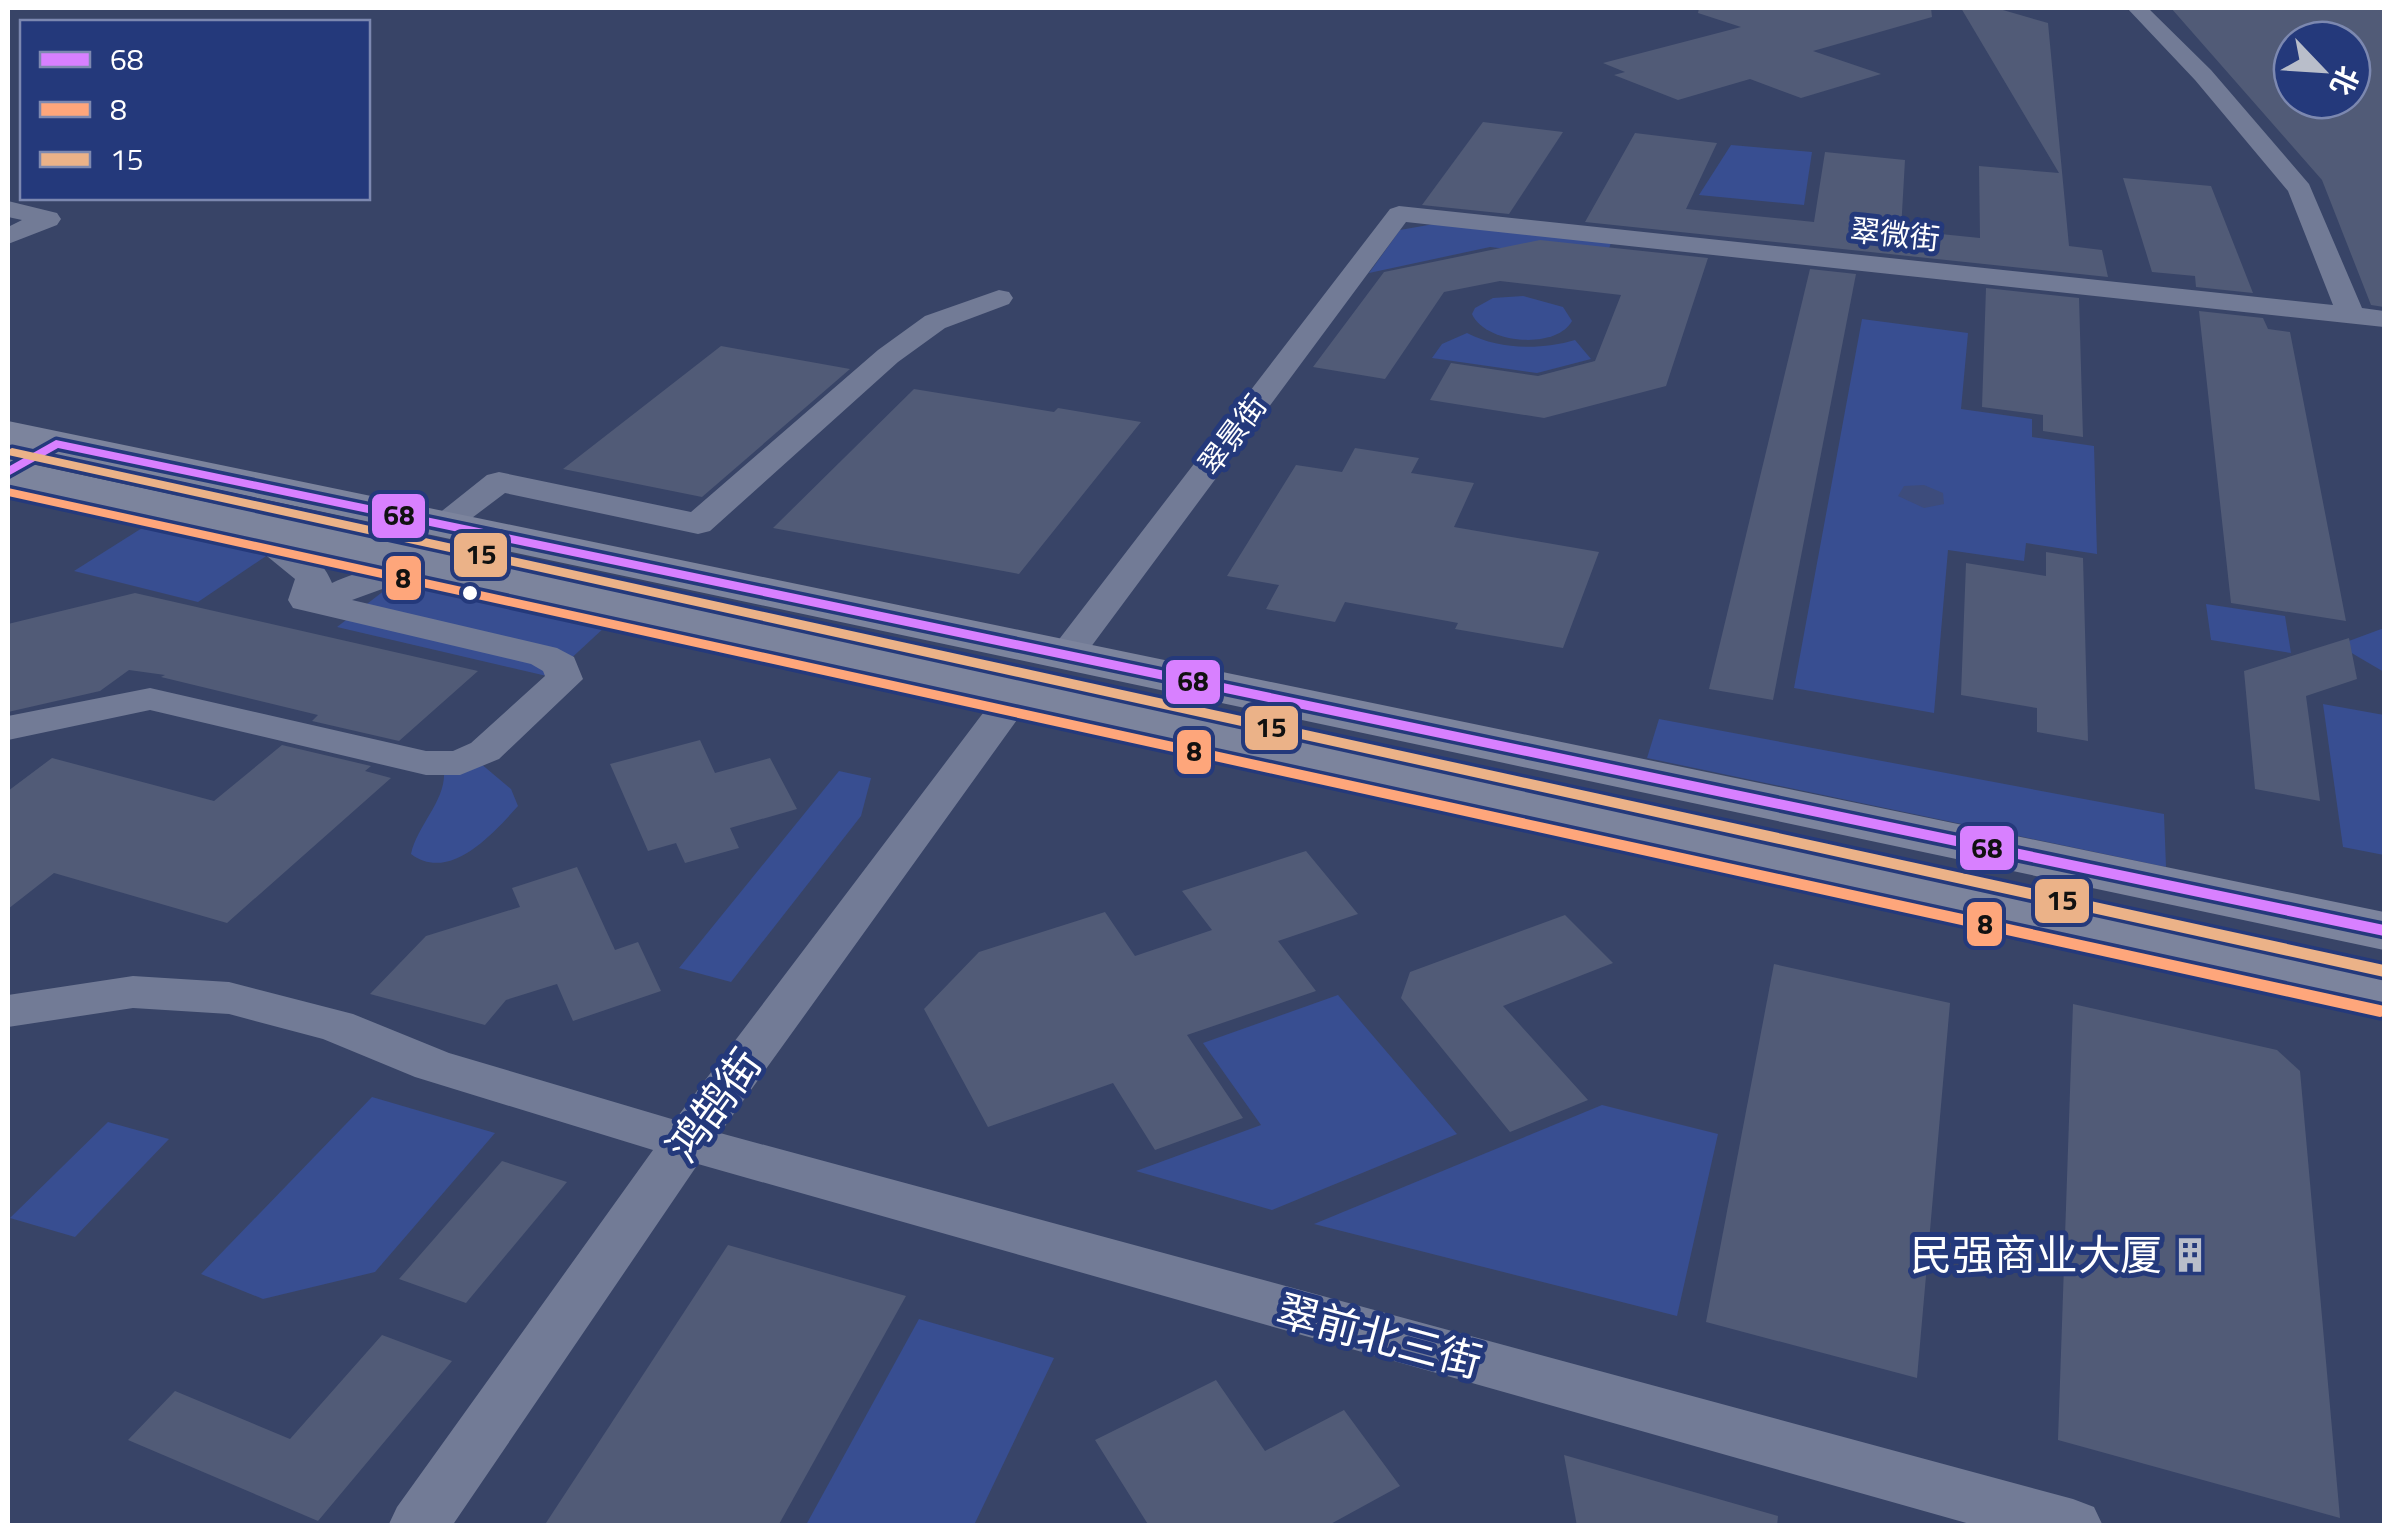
<svg xmlns="http://www.w3.org/2000/svg" width="2392" height="1533" viewBox="0 0 2392 1533" font-family="'Titillium Web','Noto Sans SC',sans-serif">
<style>
.green{fill:#384e91}
.water{fill:#3d4c7c}
.building{fill:#515b77;fill-rule:evenodd}
.lines{fill:none;stroke-linecap:round;stroke-linejoin:round}
.minor{fill:#727b96;fill-rule:evenodd}
.major{fill:#7c849d;fill-rule:evenodd}
.bus-1-casing{stroke:#24397b;stroke-width:7}
.bus-2-casing{stroke:#24397b;stroke-width:7}
.bus-3-casing{stroke:#24397b;stroke-width:7}
.bus-1{fill:#d880ff;fill-rule:evenodd}
.bus-2{fill:#fea67b;fill-rule:evenodd}
.bus-3{fill:#ebb288;fill-rule:evenodd}
.bus-dot{fill:#fff;stroke:#24397b;stroke-width:4}
.labels{text-anchor:middle;stroke-width:10;stroke-linejoin:round;paint-order:stroke}
.far-street-label{font-size:30px;fill:#fff;stroke:#24397b}
.near-street-label{font-size:42px;fill:#fff;stroke:#24397b}
.near-poi-label{font-size:42px;fill:#fff;stroke:#24397b;text-anchor:end}
.line-badge{stroke:#24397b;stroke-width:4}
.pale-badge-label{font-size:28px;text-anchor:middle;font-weight:bold;fill:#111}
</style>
<rect width="100%" height="100%" fill="#384467"/>
<g class="green">
<polygon points="1731,145 1812,152 1804,205 1699,195"/>
<polygon points="1434,224 1611,243 1605,260 1490,247 1369,273 1400,230"/>
<path d="M1523,296l40,11 9,14c-16,29 -87,23 -100,-7l3,-6 18,-10z"/>
<polygon points="1862,319 1968,333 1961,409 2032,419 2032,437 2094,446 2097,554 2026,543 2024,561 1948,550 1934,713 1794,688"/>
<path d="M1467,333c33,17 74,17 108,7l16,19 -54,14 -105,-15 10,-14z"/>
<polygon points="150,523 272,552 198,602 74,571"/>
<polygon points="398,580 606,626 551,677 337,627"/>
<polygon points="2206,604 2285,616 2291,653 2211,640"/>
<polygon points="2384,628 2384,672 2338,645"/>
<polygon points="2323,704 2384,715 2384,855 2343,847"/>
<polygon points="1659,719 2164,814 2166,867 1647,758"/>
<path d="M480,763l31,26 7,17c-25,28 -69,77 -107,48 7,-30 35,-53 33,-83z"/>
<polygon points="839,771 871,778 861,816 731,982 679,968"/>
<polygon points="1338,995 1457,1134 1272,1210 1136,1171 1261,1125 1203,1043"/>
<polygon points="372,1097 495,1133 375,1272 263,1299 201,1274"/>
<polygon points="1602,1105 1718,1134 1677,1316 1314,1224"/>
<polygon points="108,1122 169,1139 75,1237 10,1218"/>
<polygon points="919,1319 1054,1358 974,1525 806,1525"/>
</g>
<polygon class="water" points="1924,485 1943,493 1944,504 1924,508 1898,496 1904,486"/>
<g class="building">
<polygon points="1699,8 1931,8 1932,17 1813,51 1881,74 1801,98 1750,79 1678,100 1614,75 1625,72 1603,63 1741,27 1698,13"/>
<polygon points="1961,8 1996,8 2048,23 2069,246 2102,250 2108,277 1585,222 1635,133 1717,143 1686,209 1814,222 1825,152 1905,160 1901,230 1980,238 1979,166 2059,173"/>
<path d="M2171,8h213v299l-13,-2 -49,-125zM2292,40h60v60h-60z"/>
<polygon points="1483,122 1563,132 1509,214 1422,205"/>
<polygon points="2123,178 2211,186 2253,293 2196,287 2195,276 2152,272"/>
<polygon points="1540,240 1708,258 1666,386 1544,418 1430,400 1451,363 1538,376 1595,361 1621,295 1500,281 1444,292 1385,379 1313,367 1384,272"/>
<polygon points="1810,269 1856,274 1773,700 1709,689"/>
<polygon points="1986,288 2079,298 2083,437 2043,431 2043,415 1982,407"/>
<polygon points="2199,311 2263,318 2268,329 2290,332 2346,621 2231,603"/>
<polygon points="721,346 850,369 702,497 563,469"/>
<polygon points="914,389 1054,412 1058,408 1141,422 1019,574 773,528"/>
<polygon points="1355,448 1419,458 1411,473 1474,483 1454,527 1599,552 1563,648 1455,629 1458,623 1345,602 1335,622 1266,609 1279,585 1227,576 1296,465 1342,472"/>
<polygon points="2046,552 2083,558 2088,741 2037,732 2037,708 1961,695 1966,563 2046,576"/>
<polygon points="135,593 478,671 399,741 312,721 318,715 161,677 165,675 129,670 100,691 8,712 8,624"/>
<polygon points="2349,638 2357,679 2306,696 2320,801 2255,789 2244,671"/>
<polygon points="700,740 715,773 770,758 797,809 730,828 739,848 685,863 676,843 648,851 610,764"/>
<polygon points="282,745 371,766 365,771 391,778 227,923 54,873 8,909 8,791 52,758 214,801"/>
<polygon points="1306,851 1358,914 1278,941 1316,991 1187,1035 1243,1118 1155,1150 1113,1083 988,1127 924,1009 979,952 1105,912 1135,956 1212,930 1182,891"/>
<polygon points="577,867 615,950 638,942 661,991 573,1021 557,984 506,1000 485,1025 370,994 426,936 520,907 512,888"/>
<polygon points="1565,915 1613,963 1503,1006 1588,1100 1510,1132 1401,998 1410,972"/>
<polygon points="1774,964 1950,1003 1917,1378 1706,1322"/>
<polygon points="2073,1004 2277,1050 2300,1071 2340,1518 2058,1440"/>
<polygon points="502,1161 567,1182 466,1303 399,1279"/>
<polygon points="728,1245 906,1296 778,1526 544,1526"/>
<polygon points="382,1335 452,1361 318,1521 128,1440 175,1391 290,1439"/>
<polygon points="1216,1380 1265,1451 1344,1410 1400,1486 1327,1526 1149,1526 1095,1440"/>
<polygon points="1564,1455 1778,1516 1777,1526 1577,1526"/>
</g>
<g class="lines">
<g class="minor">
<polygon points="2127,8 2148,8 2211,70 2309,184 2362,308 2384,311 2384,327 1406,222 1079,663 1066,666 1053,663 1047,655 1390,209 1399,206 2333,305 2288,191 2195,80"/>
<polygon points="8,201 57,213 61,219 57,225 8,244 8,227 22,220 8,217"/>
<polygon points="999,290 1009,292 1013,298 1009,304 945,328 898,362 710,531 698,534 505,493 452,533 428,533 423,526 487,475 499,472 691,512 878,350 925,316"/>
<path d="M246,515c31,8 75,38 86,68 37,-17 96,-30 135,-20l5,7 -5,7 -82,11 -33,12 205,48 17,9 9,22 -84,80 -39,16h-34l-276,-65 -142,30v-24l142,-28 276,63h27l18,-8 74,-67 -2,-5 -12,-7 -238,-56 -5,-8 7,-21 -66,-54 5,-7z"/>
<polygon points="1018,681 1031,684 1037,692 720,1133 2073,1499 2094,1507 2103,1526 1977,1526 698,1164 452,1526 388,1526 397,1507 653,1150 415,1077 323,1039 229,1014 133,1008 8,1027 8,995 133,976 229,982 353,1014 449,1053 675,1120 1005,684"/>
</g>
<g class="major">
<polygon points="8,421 2384,912 2384,950 8,445"/>
<polygon points="8,459 2384,970 2384,1012 8,485"/>
</g>
<defs>
<polygon id="bus-1" points="56,440 2384,925 2384,936 58,448 8,476 8,467"/>
<polygon id="bus-2" points="8,488 2380,1005 2384,1006 2384,1016 2380,1017 8,496"/>
<polygon id="bus-3" points="12,448 2384,965 2384,977 8,455 8,450"/>
</defs>
<use href="#bus-1" class="bus-1-casing"/>
<use href="#bus-2" class="bus-2-casing"/>
<use href="#bus-3" class="bus-3-casing"/>
<use href="#bus-1" class="bus-1"/>
<use href="#bus-2" class="bus-2"/>
<use href="#bus-3" class="bus-3"/>
</g>
<defs>
<symbol id="building-bare" viewBox="-9 -9 18 18"><path d="M-4-6H4V6H1V3H-1V6H-4ZM-2.5-4.3h1.7v1.8h-1.7ZM.8-4.3h1.7v1.8H.8ZM-2.5-1h1.7V.8h-1.7ZM.8-1h1.7V.8H.8Z" fill="#b9beca" stroke="#24397b" stroke-width="2.5" paint-order="stroke"/></symbol>
</defs>
<g fill-rule="evenodd">
<use href="#building-bare" x="2165" y="1230" width="50" height="50"/>
</g>
<circle class="bus-dot" cx="470" cy="593" r="9"/>
<g class="labels">
<g class="far-street-label">
<text transform="translate(1895 235) rotate(6)" y="10">翠微街</text>
<text transform="translate(1233 435) rotate(-53)" y="10">翠景街</text>
</g>
<g class="near-street-label">
<text transform="translate(714 1105) rotate(-54)" y="15">鸿鹄街</text>
<text transform="translate(1379 1336) rotate(15)" y="15">翠前北三街</text>
</g>
<g class="near-poi-label">
<text x="2162" y="1270">民强商业大厦</text>
</g>
</g>
<g class="line-badge">
<rect x="370" y="492" width="57" height="48" rx="10" fill="#d880ff"/>
<rect x="452" y="531" width="57" height="48" rx="10" fill="#ebb288"/>
<rect x="384" y="554" width="39" height="48" rx="10" fill="#fea67b"/>
<rect x="1164" y="658" width="58" height="48" rx="10" fill="#d880ff"/>
<rect x="1243" y="704" width="57" height="48" rx="10" fill="#ebb288"/>
<rect x="1175" y="728" width="38" height="48" rx="10" fill="#fea67b"/>
<rect x="1958" y="824" width="58" height="48" rx="10" fill="#d880ff"/>
<rect x="2033" y="877" width="58" height="48" rx="10" fill="#ebb288"/>
<rect x="1965" y="900" width="39" height="48" rx="10" fill="#fea67b"/>
</g>
<g class="pale-badge-label">
<text x="399" y="525">68</text>
<text x="481" y="564">15</text>
<text x="403" y="588">8</text>
<text x="1193" y="691">68</text>
<text x="1271" y="737">15</text>
<text x="1194" y="761">8</text>
<text x="1987" y="858">68</text>
<text x="2062" y="910">15</text>
<text x="1985" y="934">8</text>
</g>
<rect width="2392" height="1533" fill="none" stroke="#ffffff" stroke-width="20"/>
<rect x="20" y="20" width="350" height="180" fill="#24397b" stroke="#7c88b0" stroke-width="2.5"/>
<rect x="40" y="52" width="50" height="15" fill="#d880ff" stroke="#7c88b0" stroke-width="2.5"/>
<text x="110" y="70" font-size="30" fill="#ffffff">68</text>
<rect x="40" y="102" width="50" height="15" fill="#fea67b" stroke="#7c88b0" stroke-width="2.5"/>
<text x="110" y="120" font-size="30" fill="#ffffff">8</text>
<rect x="40" y="152" width="50" height="15" fill="#ebb288" stroke="#7c88b0" stroke-width="2.5"/>
<text x="110" y="170" font-size="30" fill="#ffffff">15</text>
<g transform="translate(2322 70) rotate(115)"><circle r="48" fill="#24397b" stroke="#7c88b0" stroke-width="2.5"/>
<path d="M0-8L18 38L0 25L-18 38Z" fill="#b9beca"/>
<text y="-15" font-size="28" font-weight="bold" text-anchor="middle" fill="#ffffff">北</text>
</g>
</svg>
